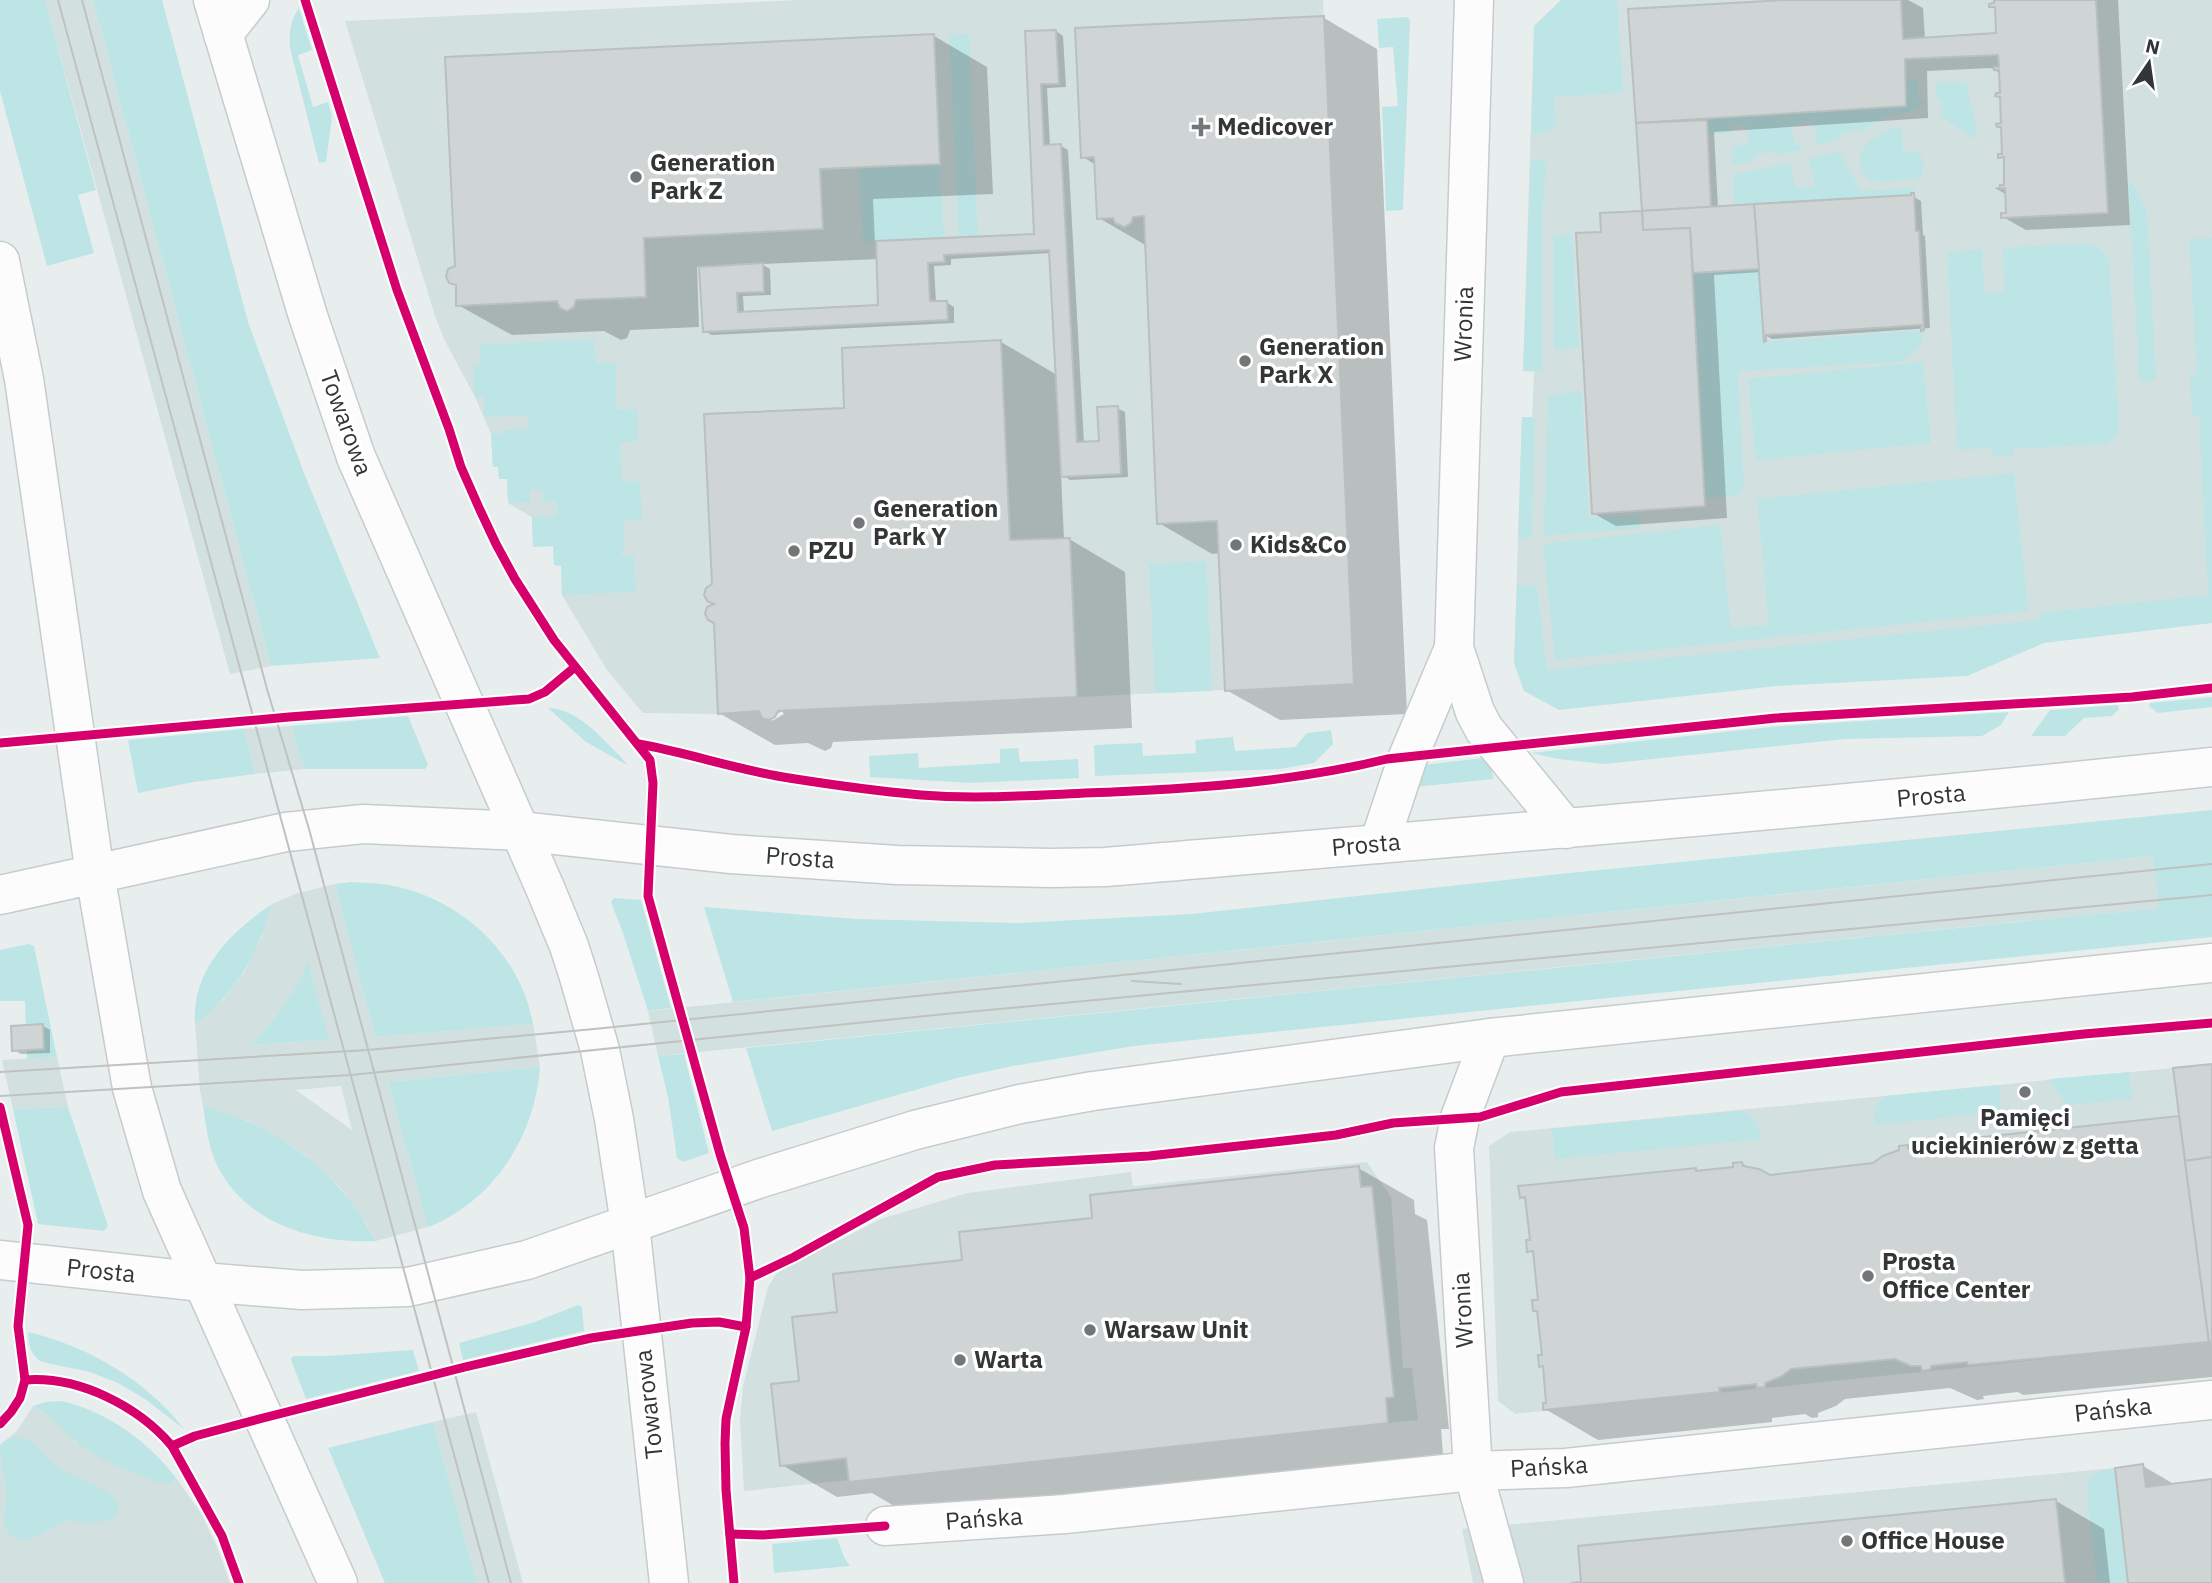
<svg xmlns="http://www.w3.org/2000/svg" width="2212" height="1583" viewBox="0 0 2212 1583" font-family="'IBM Plex Sans',sans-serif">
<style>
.built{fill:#d3e0e0;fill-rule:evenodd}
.green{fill:#bde5e6}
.shadow{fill:#0003;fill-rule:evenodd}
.building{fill:#cfd4d4;stroke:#babfbf;stroke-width:2}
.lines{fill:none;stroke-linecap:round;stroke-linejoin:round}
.minor-casing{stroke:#c7cbcb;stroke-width:41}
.secondary-casing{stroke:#c7cbcb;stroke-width:41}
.minor{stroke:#fcfcfc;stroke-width:38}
.secondary{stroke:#fcfcfc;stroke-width:38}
.tram{stroke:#c0c1c1;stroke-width:2}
.cycleway-casing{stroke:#fff;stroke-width:13}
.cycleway{stroke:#d6006c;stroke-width:9}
.poi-dot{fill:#727676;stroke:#fff;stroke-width:2.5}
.labels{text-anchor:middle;stroke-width:7;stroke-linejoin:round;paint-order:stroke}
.poi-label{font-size:24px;font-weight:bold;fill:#323636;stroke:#fff;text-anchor:start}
.street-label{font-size:24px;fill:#323636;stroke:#fff}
</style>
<rect width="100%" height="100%" fill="#e8eeee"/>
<g class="built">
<polygon points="45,0 93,0 271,666 230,674"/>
<polygon points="797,0 1323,0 1354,684 1035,699 1035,689 1017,690 1017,700 778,711 775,717 769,720 762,718 758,711 718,714 643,713 607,670 562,595 561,566 554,565 553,546 533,547 532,517 508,503 507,479 499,479 498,467 493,467 491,434 475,397 444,339 435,316 345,21"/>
<polygon points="1562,0 2212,0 2212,623 1541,693 1514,663 1522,417 1532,417 1534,372 1523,371 1534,26"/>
<polygon points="291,726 304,769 255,774 244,729"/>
<polygon points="2212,850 2159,908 658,1056 648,1011"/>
<path d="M335,884l40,153 158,-13 7,43 -152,15 40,145 -52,14 -9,-17 -27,-37 -35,-32 -17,-12 -40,-22 -45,-15 -3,-16 -5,-66 28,-24 21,-27 17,-34 11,-35 26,-11zM308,963l21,77 -78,5 35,-40 14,-22zM341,1086l11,44 -56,-40z"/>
<polygon points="57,1057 68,1107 13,1109 2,1060"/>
<polygon points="2173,1068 2209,1342 1515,1414 1498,1401 1489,1146 1510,1132"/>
<polygon points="1367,1162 1391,1197 1403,1368 1412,1368 1418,1420 744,1491 740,1420 743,1386 768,1287 776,1274 787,1267 881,1219 967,1193 1131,1172 1133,1186"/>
<polygon points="33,1406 53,1418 75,1442 170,1483 177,1479 202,1515 218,1549 230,1583 0,1583 0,1445 17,1431"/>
<polygon points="476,1412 523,1583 477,1583 433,1422"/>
<polygon points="2115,1468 2128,1583 1473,1583 1462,1529"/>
</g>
<g class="green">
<polygon points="0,0 45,0 96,190 78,195 94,253 47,266 0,91"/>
<polygon points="93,0 162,0 249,325 304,473 380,658 271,666"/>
<path d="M1561,0h56l6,93 -69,4 2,32c-10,1 -15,5 -24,5l2,-108z"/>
<path d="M299,8l13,42 -14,5 15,52 15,-5 4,14 -6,46 -7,1 -29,-115c-1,-16 0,-27 9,-40z"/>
<polygon points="1408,17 1410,21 1403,210 1386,211 1382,107 1398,106 1393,47 1379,48 1377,19"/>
<polygon points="969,34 978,236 959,237 949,35"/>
<polygon points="1906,79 1917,79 1919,100 1924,103 1911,111 1885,117 1859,133 1858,129 1840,134 1841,138 1817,145 1815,135 1817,133 1808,120 1790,128 1797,146 1800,145 1802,150 1775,155 1773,151 1755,155 1755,160 1733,165 1732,146 1748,144 1747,125 1731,126 1731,133 1708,135 1707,120 1906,106"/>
<polygon points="1966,82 1977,132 1974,139 1941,116 1940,98 1936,98 1936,83"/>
<path d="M1895,127l6,1 2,23 15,1c8,9 7,15 3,26 -15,1 -35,6 -49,2 -6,-2 -9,-6 -11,-11 -7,-24 16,-33 34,-42z"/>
<polygon points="1840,152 1861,191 1914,188 1914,193 1911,195 1735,205 1733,175 1790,163 1796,189 1815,186 1808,159"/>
<polygon points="1531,160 1540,160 1546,164 1542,218 1542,371 1523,371"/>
<polygon points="940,164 944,238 863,242 859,167"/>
<polygon points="2128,181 2133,185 2147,211 2156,377 2153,381 2143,382 2139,378"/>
<polygon points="1572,234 1579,348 1554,350 1553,235"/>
<polygon points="2212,238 2212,623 2044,643 1967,676 1777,686 1559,710 1524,691 1514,663 1517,584 1537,587 1547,670 2039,620 2039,613 2208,595 2199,416 2192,416 2190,375 2197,374 2189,239"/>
<path d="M2084,243c12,2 18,6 25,16l10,172 -4,7 -10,6 -92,5v7h-20l-2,-8 -34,2 -10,-198 35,-3 2,44h20l-1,-45z"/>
<path d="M1759,269l5,73 160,-12c-1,16 -11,26 -25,32l-161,9 6,117 -7,8 -32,2 -12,-225z"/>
<polygon points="594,339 596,363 616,363 616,410 637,409 638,441 620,443 622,481 640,481 642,520 624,521 625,551 621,551 622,556 634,555 636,592 562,595 561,566 554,565 553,546 533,547 532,517 558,516 556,501 543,501 543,489 530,490 530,502 508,503 507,479 499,479 498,467 493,467 491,434 502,434 502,430 528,429 528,415 484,417 484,397 475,397 474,365 480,365 479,345"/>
<polygon points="1923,362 1931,443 1756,460 1748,379"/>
<polygon points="1582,392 1589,517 1640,515 1640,528 1544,536 1548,397 1564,393"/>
<polygon points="1522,417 1535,418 1532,538 1518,539"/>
<polygon points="2014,473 2028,611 1555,660 1543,544 1720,525 1731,628 1769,625 1757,499"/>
<polygon points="1206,561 1212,691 1155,693 1149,564"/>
<polygon points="2212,697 2212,707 2158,713 2149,706 2150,703"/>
<polygon points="2118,705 2119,709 2112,716 2084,718 2065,736 2031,736 2050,710"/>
<path d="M548,708c31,1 54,31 74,50l5,7 -41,-23z"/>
<polygon points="2009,712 2001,725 1982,736 1845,739 1604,764 1559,759 1531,753 1781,726"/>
<polygon points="408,716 428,765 425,769 304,769 291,726"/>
<polygon points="244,729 255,774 194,782 138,793 128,740"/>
<polygon points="1331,730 1333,744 1314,763 1280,769 1095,776 1094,745 1142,743 1143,756 1196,753 1195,740 1233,737 1235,751 1295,747 1307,733"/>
<polygon points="1018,748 1020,762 1078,759 1079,778 971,783 870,777 869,756 918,753 919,768 1000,763 1000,749"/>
<polygon points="1484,758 1492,769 1493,779 1415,787 1422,765"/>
<polygon points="2212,810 2212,937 1134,1046 1013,1066 957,1078 772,1131 746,1048 2159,908 2153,856 733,1002 704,907 856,919 1019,923 1191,914 1569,873"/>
<path d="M351,882c12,1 25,1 38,3 71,13 131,67 144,139l-158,13 -40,-153z"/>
<polygon points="614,898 641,900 671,1008 648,1011 623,933 611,902"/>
<path d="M272,904c-13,49 -36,90 -77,120 -4,-53 35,-92 77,-120z"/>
<polygon points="28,944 34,946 57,1057 27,1059 25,1001 0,1001 0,950"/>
<path d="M308,961l21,79 -79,5c25,-25 45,-51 58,-84z"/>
<polygon points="684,1054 709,1153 683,1162 677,1158 668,1097 658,1056"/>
<path d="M540,1067c-5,69 -46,134 -112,160l-40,-145z"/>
<polygon points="2129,1072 2132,1099 2067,1105 2049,1079"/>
<path d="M1999,1085l3,27 -127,13c-1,-12 0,-23 11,-29z"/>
<path d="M203,1106c15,5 31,9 46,16 54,24 100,66 127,119 -61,3 -132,-17 -160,-78 -8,-18 -10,-38 -13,-57z"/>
<polygon points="68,1107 108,1226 104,1231 38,1224 13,1109"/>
<path d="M1742,1111c13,6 16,14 20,28l-207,20 -3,-30z"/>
<polygon points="578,1305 582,1307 584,1331 463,1360 459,1343 532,1323"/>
<path d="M28,1332c60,14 118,48 156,97l-39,-30 -27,-16 -28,-11 -48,-10c-12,-8 -13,-16 -14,-30z"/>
<polygon points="413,1350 419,1371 306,1399 291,1360 292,1357 295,1356 327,1356"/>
<path d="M62,1401c46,11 87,41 115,78l-7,4h-11c-28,-12 -61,-23 -84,-42 -16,-13 -23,-26 -42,-35l13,-4z"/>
<polygon points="433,1422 477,1583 385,1583 328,1448"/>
<path d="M13,1437c21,0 27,15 41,27 18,16 56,19 65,42l-3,10c-11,6 -25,8 -38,6 -5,-1 -5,-2 -11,-1 -18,3 -45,38 -63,5 -1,-15 5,-31 1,-46 -2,-10 -5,-21 -5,-33 2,-6 8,-8 13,-10z"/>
<polygon points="2115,1468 2128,1583 2097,1583 2087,1496 2088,1481 2096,1472"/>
<polygon points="837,1538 844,1557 850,1566 774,1573 772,1544"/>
</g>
<g class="shadow">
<polygon points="1815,0 1908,0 1923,8 1925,39 1998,35 1996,0 2118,0 2130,225 2026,230 2003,217 2008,214 2007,195 1995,188 2006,186 2003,129 1998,126 2003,124 2001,74 1991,68 1927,71 1928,118 1714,132 1718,208 1914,197 1921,201 1923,235 1925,236 1930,328 1772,339 1765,335 1761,272 1714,275 1727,518 1616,526 1593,513 1602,234 1644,213 1644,125 1638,122"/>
<polygon points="1324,18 1377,49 1407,714 1280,720 1226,690 1220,553 1212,554 1159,523 1147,246 1099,218 1096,165 1083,157"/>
<path d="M1056,31l7,5 3,51 -19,1 3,58h11l7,4 16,294 17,-1 16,-35 8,4 3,65 -58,3 -9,-6 3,66 5,-1 56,33 7,156 -299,14 -2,6 -6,3 -17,-8 -33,2 -56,-32 -2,-109 -3,-19 132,-176 155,-67 56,33 -6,-122 -100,6v6l-17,1 2,37 10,-1 8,5v16l-242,12 -8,-4 -3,-64h-4l2,60 -69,3 -3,8 -6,2 -17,-9 -92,4 -54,-30 476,-269 53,31 6,127 -120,5 2,44 161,-7 -9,-203zM878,259l2,48 -136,7 -1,-18 28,-1 -1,-26 -9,-5zM782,711l2,3 -12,7v-4z"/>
<polygon points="43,1026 50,1030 50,1053 21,1054 14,1050"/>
<polygon points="2212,1065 2212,1377 2023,1395 2018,1392 1983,1396 1984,1399 1977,1400 1950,1388 1845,1399 1836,1406 1818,1413 1818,1417 1812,1418 1805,1414 1772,1418 1772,1422 1598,1440 1545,1409 1548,1405 1545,1368 1540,1366 1543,1356 1539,1313 1535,1310 1540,1301 1535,1254 1529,1251 1531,1242 1527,1200 1521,1197 1696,1169 1701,1172 1735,1168 1742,1164 1770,1176 1874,1164 1907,1146 1913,1150 2178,1118 2181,1120"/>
<polygon points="1358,1168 1414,1200 1415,1214 1427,1220 1449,1429 1441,1429 1443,1454 906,1513 872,1493 837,1497 782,1465 801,1382 839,1313 964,1261 1094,1219"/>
<polygon points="2143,1466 2172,1483 2173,1485 2212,1481 2212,1583 2130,1583"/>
<polygon points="2056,1501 2104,1529 2110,1583 1583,1583"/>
</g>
<g class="building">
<polygon points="1784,0 1901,0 1903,39 1996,33 1995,7 1989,7 1989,4 1994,3 1994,0 2096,0 2108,213 2001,218 2001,213 2006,213 2005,188 2000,189 2000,185 2004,185 2004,157 1998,158 1998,154 2002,154 2001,127 1997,127 1996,124 2001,123 2000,97 1995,96 1996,93 2000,93 1999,70 1994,70 1994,67 1999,67 1998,55 1905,59 1906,106 1636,123 1628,9"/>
<polygon points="1324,16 1354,684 1225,691 1217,521 1157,524 1144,216 1133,217 1131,223 1124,227 1115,223 1113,218 1097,219 1094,157 1081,158 1075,28"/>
<polygon points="1056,30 1059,84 1041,84 1044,145 1061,144 1077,442 1099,441 1097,407 1118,406 1121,474 1061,477 1049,250 944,255 945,262 928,263 930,301 947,301 948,320 703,332 699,267 763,263 764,292 737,293 738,312 878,305 876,241 1034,234 1025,31"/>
<polygon points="934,34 940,164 820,169 823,229 644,238 646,297 576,300 574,307 567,311 560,308 557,301 456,306 456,285 449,283 446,276 448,269 455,266 445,57"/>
<polygon points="1707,120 1711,207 1642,211 1636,123"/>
<polygon points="1911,193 1914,193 1916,231 1919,231 1924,330 1921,331 1921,325 1766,335 1766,341 1764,342 1754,204 1911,195"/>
<polygon points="1754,204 1759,269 1693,273 1690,228 1643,230 1642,211"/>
<polygon points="1642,211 1643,230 1690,228 1705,506 1592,514 1576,233 1601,232 1600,213"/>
<polygon points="1001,340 1010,540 1070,538 1077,697 778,711 775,717 769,720 762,718 759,711 718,714 714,623 708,620 705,614 707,607 714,604 707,601 704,595 706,588 712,584 704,414 844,408 842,348"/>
<polygon points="43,1024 44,1049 12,1051 11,1026"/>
<polygon points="2212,1064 2212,1157 2185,1161 2173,1068"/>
<polygon points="2179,1116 2209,1342 1968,1365 1967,1362 1931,1366 1931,1369 1922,1371 1921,1366 1911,1366 1895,1359 1791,1369 1782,1376 1765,1383 1765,1387 1757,1388 1756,1384 1719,1388 1720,1392 1543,1410 1543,1403 1546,1403 1543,1366 1539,1367 1538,1355 1542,1355 1537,1311 1533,1311 1532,1300 1538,1300 1533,1251 1527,1252 1526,1240 1530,1240 1525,1197 1520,1198 1518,1186 1696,1168 1696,1171 1733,1167 1733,1163 1742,1162 1743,1166 1759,1169 1770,1175 1873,1163 1883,1156 1899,1150 1899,1146 1908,1145 1908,1149 1945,1145 1944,1141"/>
<polygon points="2212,1157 2212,1342 2209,1342 2185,1161"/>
<polygon points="1359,1166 1361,1187 1372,1186 1394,1397 1386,1398 1388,1423 849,1482 846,1458 780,1466 771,1384 799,1381 792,1317 837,1312 833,1274 962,1260 959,1232 1092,1218 1090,1195"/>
<polygon points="2143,1464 2146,1487 2212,1479 2212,1583 2128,1583 2115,1468"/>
<polygon points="2056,1499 2065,1583 1571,1583 1581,1582 1578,1546"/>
</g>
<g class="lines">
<defs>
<g id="minor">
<polyline points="1474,0 1454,648 1475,712 1484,729 1566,829"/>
<polyline points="223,34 250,0"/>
<polyline points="1379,844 1408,757 1454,648"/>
<polyline points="1490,1038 1460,1118 1454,1148 1473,1471 1504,1583"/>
<polyline points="885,1526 1065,1514 1473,1471 1566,1468 2212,1400"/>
</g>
<g id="secondary">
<polyline points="213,0 308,316 356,457 545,888 569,946 579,977 600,1050 614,1119 630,1224 669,1583"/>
<polyline points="0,261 24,379 95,874 132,1088 162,1191 338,1583"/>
<path d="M0,895l286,-63 77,-8 156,7 212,23 166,11 154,3 54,-1c370,-31 739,-61 1107,-100"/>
<polyline points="0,1260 202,1282 302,1290 408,1287 527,1260 761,1178 915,1130 1020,1104 1093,1091 1490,1038 2212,963"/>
</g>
</defs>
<use href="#minor" class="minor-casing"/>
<use href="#secondary" class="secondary-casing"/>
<use href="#minor" class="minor"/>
<use href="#secondary" class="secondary"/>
<g class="tram">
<polyline points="58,0 489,1583"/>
<polyline points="82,0 267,689 309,829 511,1583"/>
<polyline points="1132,981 1181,984"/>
<polyline points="0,1072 368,1050 594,1029 2212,864"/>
<polyline points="0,1096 351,1075 935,1015 2212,895"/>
</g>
<defs>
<g id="cycleway">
<polyline points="305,0 397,290 449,429 461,467 480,510 496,544 515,579 554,640 650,760 653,783 648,896 720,1154 744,1228 750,1278 746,1327 726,1419 725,1443 726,1490 734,1583"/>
<polyline points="0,743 289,717 529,699 545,692 575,667"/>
<path d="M639,744c50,9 99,26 150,34 44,7 88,13 132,17 63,5 128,-1 192,-3 92,-4 184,-11 274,-33l389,-41 356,-21 80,-9"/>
<polyline points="0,1107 28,1225 18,1326 25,1380 20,1398 11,1412 0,1424"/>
<polyline points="750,1278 794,1257 938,1177 995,1165 1149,1156 1336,1135 1393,1123 1480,1117 1561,1092 2084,1034 2212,1023"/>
<path d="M25,1380c54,-4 113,26 147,66l23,-10 68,-18 202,-51 126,-29 101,-15 27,-1 27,5"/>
<polyline points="172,1446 222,1536 239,1583"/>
<polyline points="730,1534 763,1535 885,1526"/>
</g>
</defs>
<use href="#cycleway" class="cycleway-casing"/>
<use href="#cycleway" class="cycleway"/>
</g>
<g class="poi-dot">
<path d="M1197.5 116.5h7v7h7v7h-7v7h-7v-7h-7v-7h7z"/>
<circle cx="636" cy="177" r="7"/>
<circle cx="1245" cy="361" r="7"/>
<circle cx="859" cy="523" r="7"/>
<circle cx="1236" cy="545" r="7"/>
<circle cx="794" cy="551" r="7"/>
<circle cx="2025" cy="1092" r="7"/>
<circle cx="1868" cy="1276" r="7"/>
<circle cx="1090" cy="1330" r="7"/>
<circle cx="960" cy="1360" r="7"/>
<circle cx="1847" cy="1541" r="7"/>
</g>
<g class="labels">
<g class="poi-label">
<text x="1217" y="135">Medicover</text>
<text x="650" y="171">Generation<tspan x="650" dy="28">Park Z</tspan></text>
<text x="1259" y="355">Generation<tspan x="1259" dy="28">Park X</tspan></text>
<text x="873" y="517">Generation<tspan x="873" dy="28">Park Y</tspan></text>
<text x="1250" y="553">Kids&amp;Co</text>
<text x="808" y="559">PZU</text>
<text x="2025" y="1126" text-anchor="middle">Pamięci<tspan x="2025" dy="28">uciekinierów z getta</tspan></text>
<text x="1882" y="1270">Prosta<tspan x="1882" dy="28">Office Center</tspan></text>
<text x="1104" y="1338">Warsaw Unit</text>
<text x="974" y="1368">Warta</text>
<text x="1861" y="1549">Office House</text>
</g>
<g class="street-label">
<text transform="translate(1464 324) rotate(-88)" y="8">Wronia</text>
<text transform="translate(346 423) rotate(70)" y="8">Towarowa</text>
<text transform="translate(1931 796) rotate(-5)" y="8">Prosta</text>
<text transform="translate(1366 845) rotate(-5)" y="8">Prosta</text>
<text transform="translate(800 858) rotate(4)" y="8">Prosta</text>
<text transform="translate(101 1271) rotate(6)" y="8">Prosta</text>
<text transform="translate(1463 1310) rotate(-93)" y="8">Wronia</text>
<text transform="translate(649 1404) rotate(-96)" y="8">Towarowa</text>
<text transform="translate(2113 1410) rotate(-6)" y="8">Pańska</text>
<text transform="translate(1549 1467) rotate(-3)" y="8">Pańska</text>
<text transform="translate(984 1519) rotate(-4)" y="8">Pańska</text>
</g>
</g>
<g transform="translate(2149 63) rotate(13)" stroke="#ffffff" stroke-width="5" paint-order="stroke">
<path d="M0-5L12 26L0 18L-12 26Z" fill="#323636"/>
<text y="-10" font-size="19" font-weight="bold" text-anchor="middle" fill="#323636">N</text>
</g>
</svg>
